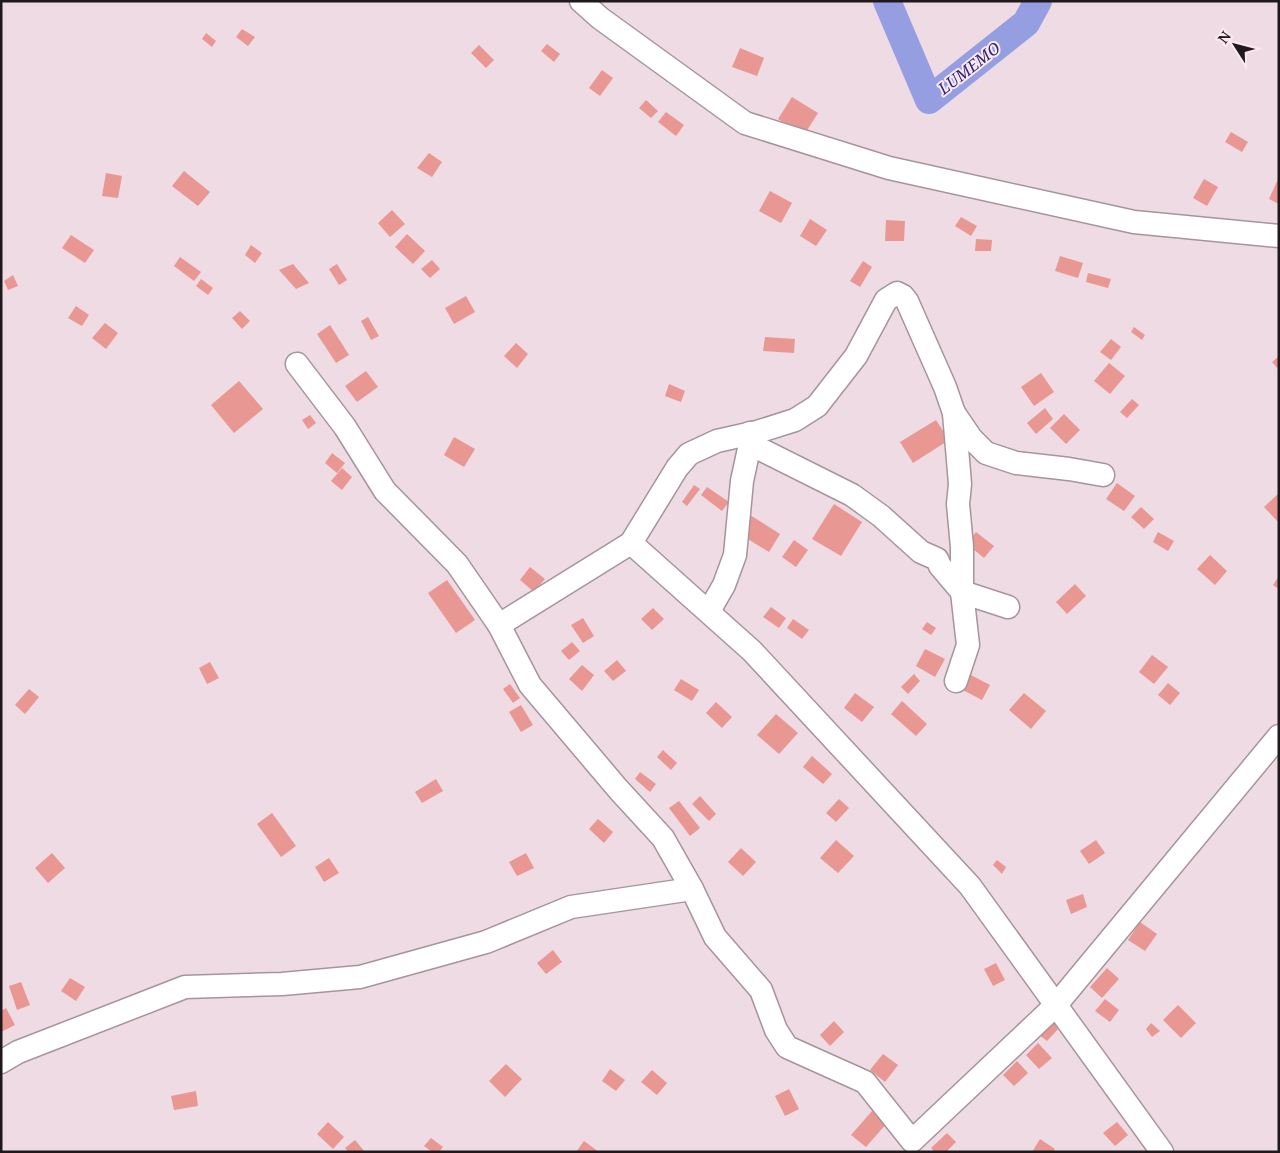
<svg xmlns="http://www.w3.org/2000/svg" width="1280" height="1153" viewBox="0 0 1280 1153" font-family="'Noto Serif',serif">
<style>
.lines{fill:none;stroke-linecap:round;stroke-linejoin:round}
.river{stroke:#969ee2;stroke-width:28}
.building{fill:#e99793}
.minor-casing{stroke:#a6949d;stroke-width:25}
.minor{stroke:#fff;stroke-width:22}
.labels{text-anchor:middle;stroke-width:4;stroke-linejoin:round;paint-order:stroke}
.water-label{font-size:16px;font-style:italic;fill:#292673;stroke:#fce8f1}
</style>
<rect width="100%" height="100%" fill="#eedbe4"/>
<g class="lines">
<polyline class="river" points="887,1 929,100 1026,23 1038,1"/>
</g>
<g class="building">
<polygon points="242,29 255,37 248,46 236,37"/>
<polygon points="206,33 216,41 212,47 202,39"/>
<polygon points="547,44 560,54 554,62 541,51"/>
<polygon points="479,45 494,60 486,68 471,53"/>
<polygon points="740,48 764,58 757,76 732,67"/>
<polygon points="602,70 613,78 600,96 589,88"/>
<polygon points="792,97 818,113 804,135 778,119"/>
<polygon points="646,100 658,111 651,118 639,108"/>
<polygon points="666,112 684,125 676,136 658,122"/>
<polygon points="1231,132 1248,142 1242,152 1225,142"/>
<polygon points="429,153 442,162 432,177 417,168"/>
<polygon points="184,171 210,192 198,206 172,186"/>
<polygon points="106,173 122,176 118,198 102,196"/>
<polygon points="1279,177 1279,204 1269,199"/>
<polygon points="1204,179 1218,187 1207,206 1193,198"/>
<polygon points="770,191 792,203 781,223 759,211"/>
<polygon points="392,210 405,224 390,237 378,223"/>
<polygon points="961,217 977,226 971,236 955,226"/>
<polygon points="810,219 827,230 816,246 800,236"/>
<polygon points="886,220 905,221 904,241 885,241"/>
<polygon points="407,234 425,251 413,264 395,247"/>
<polygon points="71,235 94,250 85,263 62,248"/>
<polygon points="976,239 992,240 991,251 975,251"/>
<polygon points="251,245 262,253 255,263 245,255"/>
<polygon points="1060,256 1083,263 1078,278 1055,271"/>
<polygon points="180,257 201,272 194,281 174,266"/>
<polygon points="432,260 440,269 430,278 421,269"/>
<polygon points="863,261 872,267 860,287 850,281"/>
<polygon points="293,264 309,283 296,289 279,270"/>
<polygon points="337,264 347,280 339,285 329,269"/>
<polygon points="1088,273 1111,279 1108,288 1086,282"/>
<polygon points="13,275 18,286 8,290 4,281"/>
<polygon points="201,279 213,288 208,295 196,286"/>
<polygon points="466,296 475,312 454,324 445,308"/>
<polygon points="76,306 89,315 82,326 68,318"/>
<polygon points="240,311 250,321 242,329 232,318"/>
<polygon points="368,317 379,336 371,340 361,321"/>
<polygon points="105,323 118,333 106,349 92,338"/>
<polygon points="330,325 349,355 336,363 317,334"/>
<polygon points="1134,327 1145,335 1142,340 1131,332"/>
<polygon points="765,337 795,339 794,353 763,351"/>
<polygon points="1111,339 1121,347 1111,360 1100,352"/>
<polygon points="516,343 528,354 517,368 504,356"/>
<polygon points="1279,356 1279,370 1272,362"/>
<polygon points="1109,363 1125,376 1110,394 1094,381"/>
<polygon points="366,371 378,387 357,402 345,386"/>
<polygon points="1041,373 1054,392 1034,406 1021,387"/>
<polygon points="239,381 263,409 234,433 211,405"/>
<polygon points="669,384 685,391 681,402 665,396"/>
<polygon points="1132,399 1139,405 1127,418 1120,412"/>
<polygon points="1045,408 1053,419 1036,434 1027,423"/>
<polygon points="1064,414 1080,430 1066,444 1050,428"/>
<polygon points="310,415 316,423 308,429 302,420"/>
<polygon points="936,420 949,440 913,463 900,442"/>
<polygon points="454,437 475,449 464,467 444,455"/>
<polygon points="332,453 345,463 337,473 325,463"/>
<polygon points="342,468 352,477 342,490 331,481"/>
<polygon points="1117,483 1135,496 1124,511 1106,499"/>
<polygon points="694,485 700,489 687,506 682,502"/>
<polygon points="707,487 729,502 722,511 701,495"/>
<polygon points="1279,493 1279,523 1264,507"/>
<polygon points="834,504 862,522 841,556 812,539"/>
<polygon points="1141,507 1154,519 1144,529 1131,517"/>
<polygon points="750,515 780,534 769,552 738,533"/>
<polygon points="976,532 994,546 984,558 967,544"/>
<polygon points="1158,532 1174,541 1168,551 1153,542"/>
<polygon points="794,540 808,550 796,567 782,557"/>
<polygon points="1210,555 1227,571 1215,585 1197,569"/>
<polygon points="530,567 545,579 534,592 520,580"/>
<polygon points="1279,576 1279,589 1273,585"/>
<polygon points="447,580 475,620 456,633 428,593"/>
<polygon points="1075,584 1086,596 1067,614 1056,602"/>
<polygon points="771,607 786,618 779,628 763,617"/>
<polygon points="653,608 664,619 652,630 641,619"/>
<polygon points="583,618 594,636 583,643 571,625"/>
<polygon points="793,619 809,630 802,639 787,628"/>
<polygon points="927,622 936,628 931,635 922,629"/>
<polygon points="572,642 580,651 569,660 561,651"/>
<polygon points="925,649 945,659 935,677 916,666"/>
<polygon points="1152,655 1168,667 1154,684 1139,672"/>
<polygon points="617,660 626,671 613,681 604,671"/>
<polygon points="210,662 219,678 207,684 199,668"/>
<polygon points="582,665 594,675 582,691 569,679"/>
<polygon points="967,673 990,685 982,700 959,688"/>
<polygon points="914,674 920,681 908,694 901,687"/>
<polygon points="681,679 699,690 692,701 674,690"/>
<polygon points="1168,683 1180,693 1170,705 1158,695"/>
<polygon points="510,684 520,698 513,703 503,689"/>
<polygon points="29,689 39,697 25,714 15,705"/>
<polygon points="855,693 874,707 862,722 844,708"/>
<polygon points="1024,693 1046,711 1031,729 1009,710"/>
<polygon points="902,701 927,724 916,736 891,714"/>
<polygon points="716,702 732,717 722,728 706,713"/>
<polygon points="521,705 533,725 521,732 509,712"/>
<polygon points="776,714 798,733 779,754 757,735"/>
<polygon points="663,750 677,763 671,770 657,757"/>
<polygon points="812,756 832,774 823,784 803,767"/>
<polygon points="640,772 656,784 650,792 635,779"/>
<polygon points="436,779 443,791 422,803 415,792"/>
<polygon points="700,796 716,814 709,821 692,804"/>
<polygon points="839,799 849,808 836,822 826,813"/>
<polygon points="679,801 700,828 690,836 669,808"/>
<polygon points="272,813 296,846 281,857 257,824"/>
<polygon points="598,819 613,832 604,843 589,829"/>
<polygon points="836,840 854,856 838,873 820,858"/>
<polygon points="1096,840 1105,853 1089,864 1080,851"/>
<polygon points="741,848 756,862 743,876 728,862"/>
<polygon points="52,853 65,868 48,883 35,868"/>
<polygon points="526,853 534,868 517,876 509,862"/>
<polygon points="329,858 339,873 324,882 315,867"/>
<polygon points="997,860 1006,867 1002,874 993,865"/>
<polygon points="1083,894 1087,907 1071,914 1066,900"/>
<polygon points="1140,922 1157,934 1145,951 1128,940"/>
<polygon points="553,950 562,962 546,974 537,963"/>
<polygon points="996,963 1005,980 993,986 984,969"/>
<polygon points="1107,968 1119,979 1102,998 1090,987"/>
<polygon points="70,978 85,987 76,1001 61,991"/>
<polygon points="21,982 30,1005 17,1010 9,986"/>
<polygon points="1105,999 1119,1010 1110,1022 1095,1011"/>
<polygon points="1178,1005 1196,1023 1181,1038 1163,1020"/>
<polygon points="6,1008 15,1025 1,1032 1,1011"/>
<polygon points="1051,1019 1060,1027 1047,1041 1038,1034"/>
<polygon points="834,1021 844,1032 830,1046 820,1035"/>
<polygon points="1151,1023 1160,1031 1152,1037 1146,1029"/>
<polygon points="1038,1043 1052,1058 1039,1069 1026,1055"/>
<polygon points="883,1054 898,1065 885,1082 870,1070"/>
<polygon points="1017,1061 1028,1073 1014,1086 1003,1075"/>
<polygon points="506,1064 522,1079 505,1097 489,1081"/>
<polygon points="610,1069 625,1080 616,1091 602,1081"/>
<polygon points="652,1070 667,1083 657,1095 641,1082"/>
<polygon points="789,1089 799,1109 785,1116 775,1096"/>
<polygon points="196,1091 198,1106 174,1110 171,1096"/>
<polygon points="872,1111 887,1123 866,1147 851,1135"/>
<polygon points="328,1122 344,1137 333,1149 317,1134"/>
<polygon points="1117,1122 1128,1135 1115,1146 1103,1133"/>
<polygon points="947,1133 956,1142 946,1152 935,1152 931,1148"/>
<polygon points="431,1138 443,1147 439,1152 432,1152 424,1146"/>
<polygon points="1040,1139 1055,1149 1053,1152 1032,1152"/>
<polygon points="355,1140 365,1152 348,1152 345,1148"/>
<polygon points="584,1141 599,1152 576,1152"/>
</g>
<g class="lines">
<defs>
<g id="minor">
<polyline points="581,1 600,18 745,123 889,168 1134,222 1279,236"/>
<polyline points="297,364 345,427 385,491 457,564 499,625 530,685 618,789 663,838 692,889 715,937 761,990 776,1030 787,1047 865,1082 912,1141 1056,1005 1279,736"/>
<polyline points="954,413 971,438 986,453 1016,463 1069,469 1103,475"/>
<polyline points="750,433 750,444 852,495 881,516 921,552 937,559 940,566 962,592 1008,607"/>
<polyline points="631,543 752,651 970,886 1162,1152"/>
<polyline points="709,611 724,585 735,555 742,481 750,444"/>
<polyline points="499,625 631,543 677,468 689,454 717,441 757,432 795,420 817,406 856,356 886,300 897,293 903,296 907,301 945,387 954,413 960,484 958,504 962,547 962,592 968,645 956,681"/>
<polyline points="1,1062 18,1052 185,987 282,984 360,977 486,942 571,907 692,889"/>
</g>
</defs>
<use href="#minor" class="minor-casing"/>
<use href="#minor" class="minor"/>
</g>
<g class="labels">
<g class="water-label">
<text transform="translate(969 68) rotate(-38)" y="6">LUMEMO</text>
</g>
</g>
<rect width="1280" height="1153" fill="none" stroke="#20191c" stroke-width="5"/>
<g transform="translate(1235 45) rotate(306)" stroke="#fce8f1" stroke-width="4" paint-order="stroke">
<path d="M0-4L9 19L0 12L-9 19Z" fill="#20191c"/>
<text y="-8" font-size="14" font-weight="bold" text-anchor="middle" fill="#20191c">N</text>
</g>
</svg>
